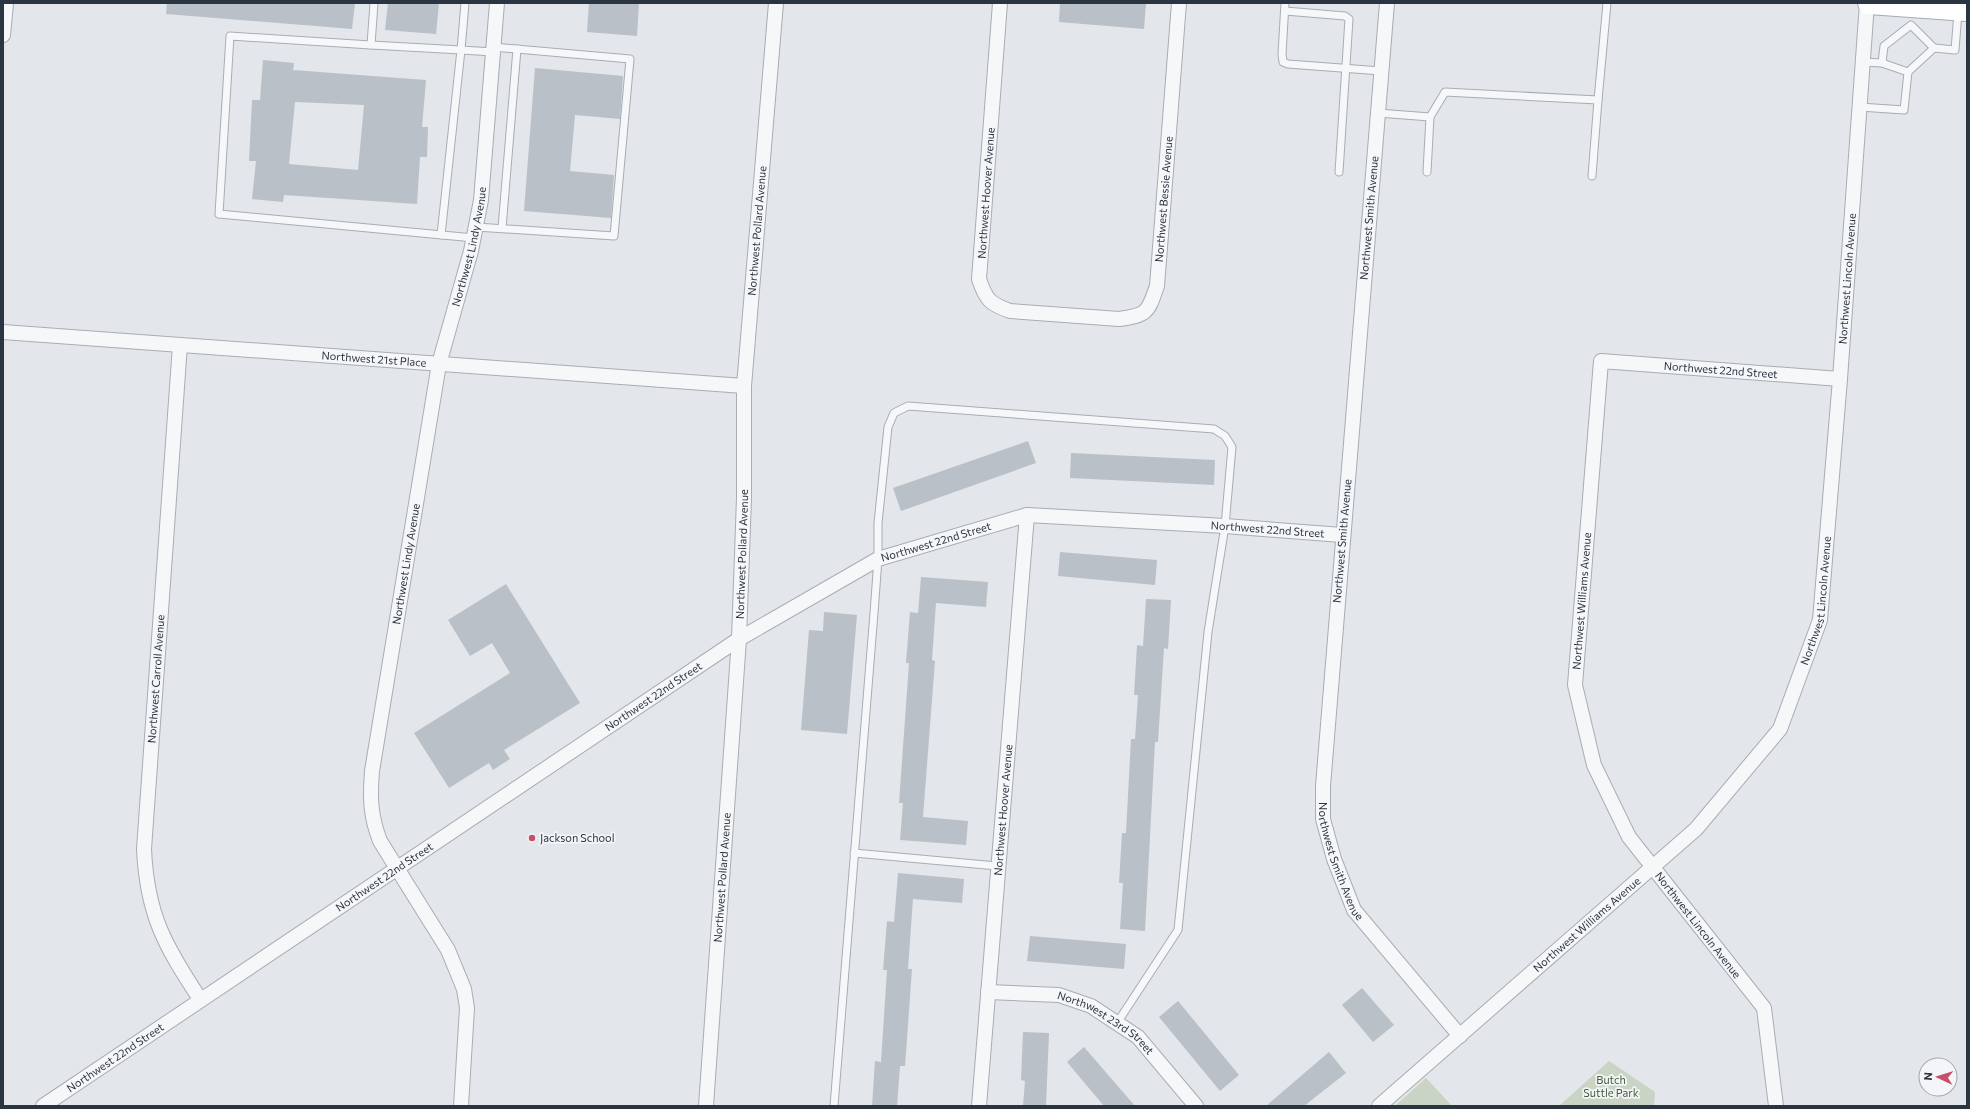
<svg xmlns="http://www.w3.org/2000/svg" width="1970" height="1109" viewBox="0 0 1970 1109" font-family="Commissioner,sans-serif">
<style>
.green{fill:#c9d4c4}
.building{fill:#bac0c7;fill-rule:evenodd}
.lines{fill:none;stroke-linecap:round;stroke-linejoin:round}
.lane-casing{stroke:#a8adb4;stroke-width:9}
.street-casing{stroke:#a8adb4;stroke-width:16}
.primary-casing{stroke:#a3abb6;stroke-width:24}
.lane{stroke:#f6f7f9;stroke-width:7}
.street{stroke:#f6f7f9;stroke-width:14}
.primary{stroke:#fff;stroke-width:22}
.poi-dot{fill:#c94e69;stroke:#f3f5f8;stroke-width:1.5}
.labels{text-anchor:middle;stroke-width:3.5;stroke-linejoin:round;paint-order:stroke}
.street-label{font-size:11px;fill:#2b3542;stroke:#f3f5f8}
.poi-label{font-size:11px;fill:#2b3542;stroke:#f3f5f8;text-anchor:start}
.park-label{font-size:11px;fill:#425d39;stroke:#f3f5f8}
</style>
<rect width="100%" height="100%" fill="#e3e6ea"/>
<g class="green">
<polygon points="1609,1061 1655,1092 1654,1106 1559,1106"/>
<polygon points="1426,1078 1452,1106 1395,1106"/>
</g>
<g class="building">
<polygon points="167,3 355,3 352,29 166,14"/>
<polygon points="388,3 439,3 436,34 385,30"/>
<polygon points="589,3 639,3 637,36 587,32"/>
<polygon points="1060,3 1146,3 1144,29 1059,22"/>
<path d="M263,60l31,3 -1,7 133,10 -4,47h6l-1,30h-7l-3,47 -133,-9 -1,7 -31,-3 4,-38h-7l3,-61h8zM295,102l69,3 -6,65 -69,-6z"/>
<polygon points="535,68 623,76 620,119 575,115 570,171 614,175 611,218 524,211"/>
<polygon points="1028,441 1036,463 901,511 893,488"/>
<polygon points="1071,453 1215,460 1214,485 1070,478"/>
<polygon points="1060,552 1157,560 1155,585 1058,576"/>
<polygon points="921,577 988,582 986,607 936,603 932,660 935,661 923,817 968,821 966,845 900,840 903,803 899,803 909,663 906,663 910,612 918,613"/>
<polygon points="506,584 580,703 504,750 510,759 493,770 489,763 449,788 414,733 510,673 492,643 470,656 448,620"/>
<polygon points="1146,599 1171,600 1168,649 1164,648 1158,742 1155,742 1145,931 1120,929 1123,883 1119,883 1122,833 1126,833 1131,739 1135,739 1138,695 1134,695 1137,645 1143,646"/>
<polygon points="824,612 857,615 847,734 801,730 809,630 823,631"/>
<polygon points="898,873 964,879 962,903 913,899 908,969 912,969 905,1066 900,1066 897,1106 872,1106 875,1061 881,1062 887,970 883,970 887,921 894,922"/>
<polygon points="1030,936 1126,944 1124,969 1027,961"/>
<polygon points="1362,988 1394,1025 1373,1042 1342,1005"/>
<polygon points="1178,1001 1239,1075 1220,1091 1159,1017"/>
<polygon points="1023,1032 1049,1033 1046,1106 1023,1106 1025,1081 1021,1080"/>
<polygon points="1084,1047 1135,1106 1104,1106 1067,1062"/>
<polygon points="1329,1052 1346,1073 1304,1106 1266,1106"/>
</g>
<g class="lines">
<defs>
<g id="lane">
<polyline points="374,3 371,45 230,36 219,214 474,238"/>
<polyline points="465,3 461,50 493,52"/>
<polyline points="1285,3 1282,54 1283,62 1288,64 1381,71"/>
<polyline points="1285,11 1345,16 1349,19 1339,172"/>
<polyline points="371,45 461,50 441,235"/>
<polyline points="1863,62 1882,63 1908,72"/>
<polyline points="1882,63 1884,46 1911,25 1934,48"/>
<polyline points="1860,107 1904,110 1908,72 1934,48 1955,50 1958,12"/>
<polyline points="1378,113 1430,117 1445,92 1598,100 1607,3"/>
<polyline points="1427,172 1430,117"/>
<polyline points="1592,176 1598,100"/>
<polyline points="476,227 614,236 630,59 493,47"/>
<polyline points="502,228 517,49"/>
<polyline points="854,853 997,866"/>
<polyline points="834,1106 874,613 878,559 878,523 888,427 894,413 908,406 1214,429 1225,436 1232,447 1225,526 1208,632 1178,930 1117,1023"/>
</g>
<g id="street">
<path id="s1" d="M1000,3l-21,276c7,21 11,25 31,32l109,8c29,-4 29,-7 38,-33l22,-283"/>
<path id="s2" d="M1387,3l-64,783v33l11,40 20,51 106,126"/>
<polyline points="3,35 6,3"/>
<path id="s3" d="M3,332l741,54"/>
<path d="M180,345l-36,504c3,66 21,97 56,150"/>
<path id="s4" d="M988,992l71,3 32,11 47,31 58,69"/>
<path id="s5" d="M43,1106l696,-467 139,-80 149,-44 198,11 117,9"/>
<path id="s6" d="M461,1106l6,-98 -3,-19 -16,-39 -68,-109c-10,-26 -10,-44 -8,-70l67,-407 32,-113 10,-51 16,-197"/>
<path id="s7" d="M706,1106l33,-467 5,-141v-112l32,-383"/>
<path id="s8" d="M979,1106l48,-591"/>
<path id="s9" d="M1379,1106l317,-277 84,-100 40,-109 20,-241 27,-376"/>
<path id="s10" d="M1776,1106l-12,-98 -135,-171 -35,-72 -19,-80 26,-324 239,18"/>
</g>
<polyline id="primary" points="1869,3 1967,10"/>
</defs>
<use href="#lane" class="lane-casing"/>
<use href="#street" class="street-casing"/>
<use href="#primary" class="primary-casing"/>
<use href="#lane" class="lane"/>
<use href="#street" class="street"/>
<use href="#primary" class="primary"/>
</g>
<circle class="poi-dot" cx="532" cy="838" r="4"/>
<g class="labels">
<g class="street-label">
<text transform="translate(986 193) rotate(-86)" y="4">Northwest Hoover Avenue</text>
<text dy="4" stroke="none"><textPath href="#s1" startOffset="576">Northwest Bessie Avenue</textPath></text>
<text transform="translate(1369 218) rotate(-85)" y="4">Northwest Smith Avenue</text>
<text dy="4" stroke="none"><textPath href="#s7" startOffset="877">Northwest Pollard Avenue</textPath></text>
<text dy="4" stroke="none"><textPath href="#s6" startOffset="893">Northwest Lindy Avenue</textPath></text>
<text dy="4" stroke="none"><textPath href="#s9" startOffset="1010">Northwest Lincoln Avenue</textPath></text>
<text dy="4" stroke="none"><textPath href="#s3" startOffset="372">Northwest 21st Place</textPath></text>
<text dy="4" stroke="none"><textPath href="#s10" startOffset="924">Northwest 22nd Street</textPath></text>
<text dy="4" stroke="none"><textPath href="#s5" startOffset="1395">Northwest 22nd Street</textPath></text>
<text transform="translate(1342 541) rotate(-85)" y="4">Northwest Smith Avenue</text>
<text dy="4" stroke="none"><textPath href="#s5" startOffset="1059">Northwest 22nd Street</textPath></text>
<text dy="4" stroke="none"><textPath href="#s7" startOffset="553">Northwest Pollard Avenue</textPath></text>
<text dy="4" stroke="none"><textPath href="#s6" startOffset="569">Northwest Lindy Avenue</textPath></text>
<text dy="4" stroke="none"><textPath href="#s10" startOffset="563">Northwest Williams Avenue</textPath></text>
<text dy="4" stroke="none"><textPath href="#s9" startOffset="686">Northwest Lincoln Avenue</textPath></text>
<text transform="translate(156 679) rotate(-86)" y="4">Northwest Carroll Avenue</text>
<text dy="4" stroke="none"><textPath href="#s5" startOffset="735">Northwest 22nd Street</textPath></text>
<text dy="4" stroke="none"><textPath href="#s8" startOffset="297">Northwest Hoover Avenue</textPath></text>
<text dy="4" stroke="none"><textPath href="#s2" startOffset="864">Northwest Smith Avenue</textPath></text>
<text dy="4" stroke="none"><textPath href="#s5" startOffset="411">Northwest 22nd Street</textPath></text>
<text dy="4" stroke="none"><textPath href="#s7" startOffset="229">Northwest Pollard Avenue</textPath></text>
<text dy="4" stroke="none"><textPath href="#s9" startOffset="276">Northwest Williams Avenue</textPath></text>
<text transform="translate(1698 925) rotate(52)" y="4">Northwest Lincoln Avenue</text>
<text dy="4" stroke="none"><textPath href="#s4" startOffset="126">Northwest 23rd Street</textPath></text>
<text dy="4" stroke="none"><textPath href="#s5" startOffset="87">Northwest 22nd Street</textPath></text>
</g>
<g class="poi-label">
<text x="540" y="842">Jackson School</text>
</g>
<g class="park-label">
<text x="1611" y="1084">Butch<tspan x="1611" dy="13">Suttle Park</tspan></text>
</g>
</g>
<rect width="1970" height="1109" fill="none" stroke="#2b3542" stroke-width="8"/>
<g transform="translate(1938 1077) rotate(274)"><circle r="19" fill="#f3f5f8" stroke="#a3a8af"/>
<path d="M0-3L7 15L0 10L-7 15Z" fill="#c94e69"/>
<text y="-6" font-size="11" font-weight="bold" text-anchor="middle" fill="#2b3542">N</text>
</g>
</svg>
